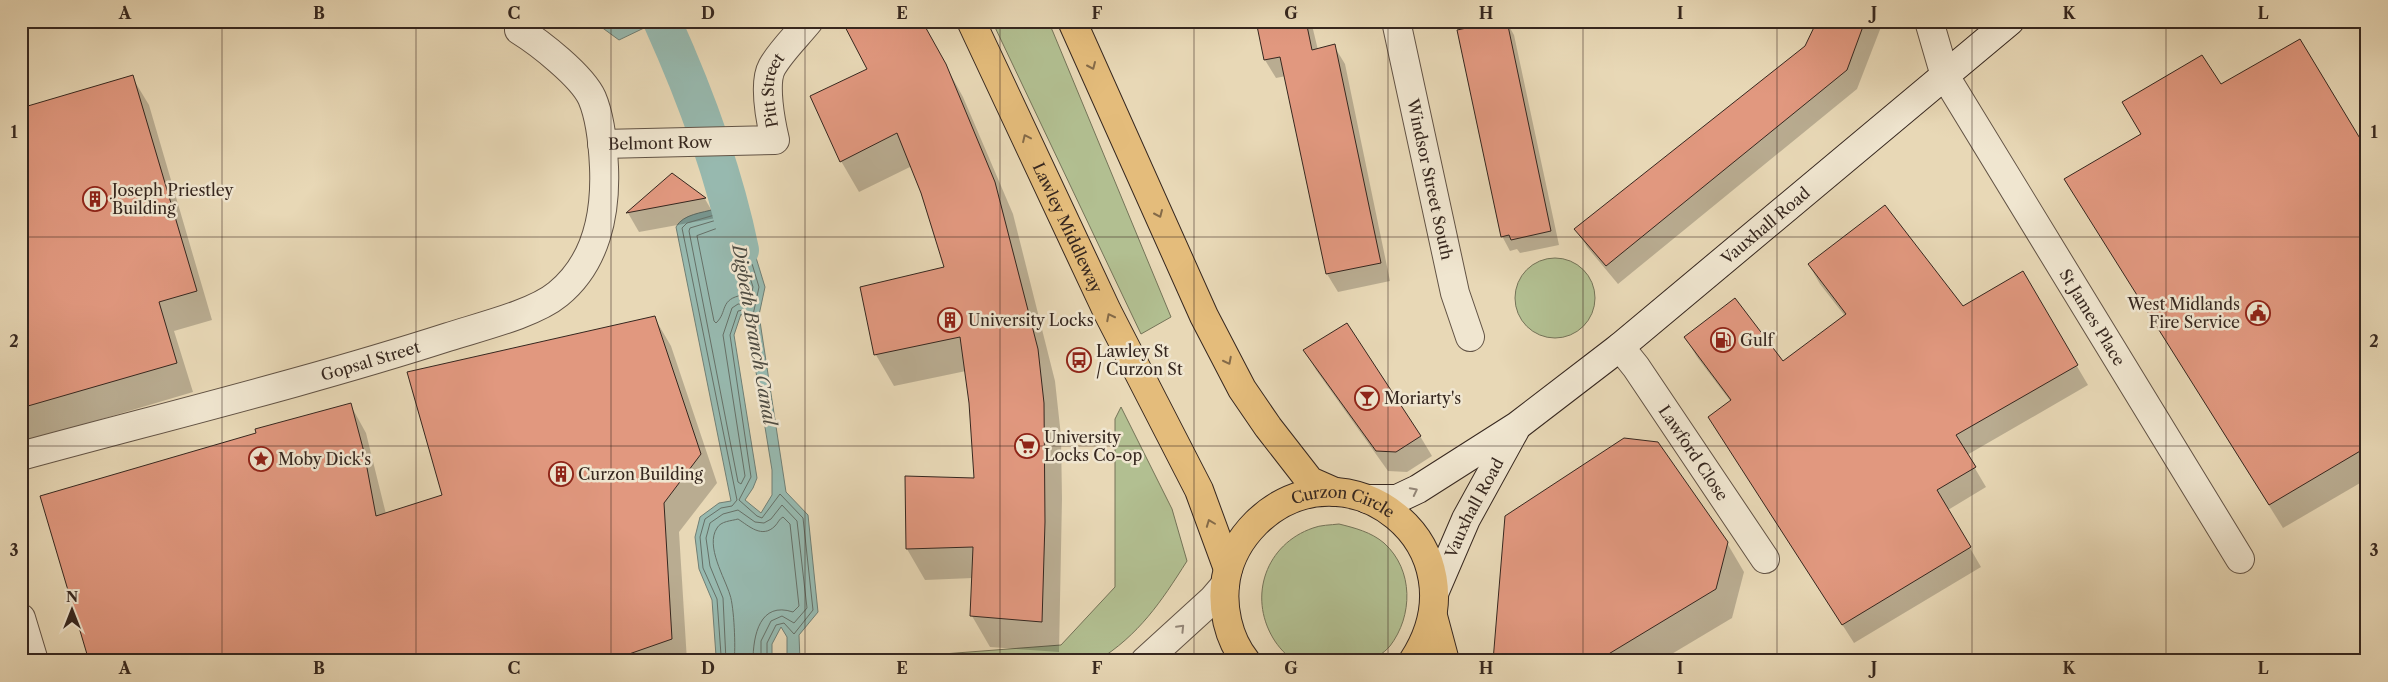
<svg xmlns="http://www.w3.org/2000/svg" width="2388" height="682" viewBox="0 0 2388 682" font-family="'Libre Caslon Text',serif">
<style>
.green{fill:#b2bf91;stroke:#747358}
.water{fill:#97b9af;stroke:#707f75;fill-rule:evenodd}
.shadow{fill:#0003}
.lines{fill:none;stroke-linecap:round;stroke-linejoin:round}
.shore{stroke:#667067;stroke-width:1}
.canal{stroke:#97b9af;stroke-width:38}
.building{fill:#e1987f;stroke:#36271f}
.street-casing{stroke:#625345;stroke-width:30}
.secondary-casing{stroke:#36271f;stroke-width:30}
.highway-casing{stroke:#36271f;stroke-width:30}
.street{stroke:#f0e6d0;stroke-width:28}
.secondary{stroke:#f0e6d0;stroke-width:28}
.highway{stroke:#e4bc7b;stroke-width:28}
.oneway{stroke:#846a48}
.oneway2{stroke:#938678}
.grid{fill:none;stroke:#36271f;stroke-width:1;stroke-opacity:0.55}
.labels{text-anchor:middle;stroke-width:5;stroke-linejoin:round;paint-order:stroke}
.street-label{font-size:16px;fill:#36271f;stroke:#f0e6d0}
.poi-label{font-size:16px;fill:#36271f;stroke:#f0e6d0;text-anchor:start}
.water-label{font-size:18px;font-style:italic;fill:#4e4c43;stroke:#f0e6d0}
.neatline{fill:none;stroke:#36271f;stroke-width:2}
.grid-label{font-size:16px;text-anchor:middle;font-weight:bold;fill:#36271f}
</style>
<rect width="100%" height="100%" fill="#e8d8b6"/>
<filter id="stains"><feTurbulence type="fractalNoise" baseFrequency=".004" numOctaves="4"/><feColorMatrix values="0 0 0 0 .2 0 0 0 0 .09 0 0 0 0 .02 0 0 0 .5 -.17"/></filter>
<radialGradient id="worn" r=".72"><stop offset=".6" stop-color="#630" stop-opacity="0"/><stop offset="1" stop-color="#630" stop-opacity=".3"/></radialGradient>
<g class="green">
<polygon points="992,21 1048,21 1053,32 1171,317 1141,334"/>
<circle cx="1555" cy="298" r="40"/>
<path d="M1121,407l51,102 15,52c-26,41 -48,74 -90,100h-159l5,-7 118,-9 54,-58v-168z"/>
<path d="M1339,524c16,4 32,8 45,19 30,27 29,73 6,103 -14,16 -28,15 -48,15 -14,0 -31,3 -45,0 -9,-2 -20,-16 -24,-23 -25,-42 -7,-94 40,-110 7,-3 18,-3 26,-4z"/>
</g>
<g class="water">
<polygon points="593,21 641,21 644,28 619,40"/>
<polygon points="655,21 669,21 704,107 687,103 674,64"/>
<path d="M719,197l20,5 26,85 -6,28 27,177 22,23 10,97 -19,23 1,26h-13v-24l-6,-10 -9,17v17h-59l3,-5 -4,-56 -13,-31 -4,-32 5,-20 19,-14 12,-2 -55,-274c7,-13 26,-14 39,-18zM741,314l7,9 24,147v25l-11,18 -16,-13 8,-12 4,-10 -23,-143z"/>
</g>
<g class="shadow">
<polygon points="921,21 963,97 1013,214 1055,381 1061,436 1062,499 1059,652 990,647 972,616 973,578 925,580 907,549 975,479 971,403 966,371 894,386 876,355 946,268 912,166 859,192 841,161 869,70"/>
<polygon points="1257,21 1311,21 1318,50 1334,46 1345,64 1390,281 1338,292 1327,274 1286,76 1276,78 1265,60"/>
<polygon points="1506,21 1514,35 1559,245 1520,253 1517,249 1510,251 1502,236"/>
<polygon points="1819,21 1880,21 1881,27 1857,89 1618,284 1587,247 1576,229 1806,46"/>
<polygon points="132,77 149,105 212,320 174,331 193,392 21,443 21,109"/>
<polygon points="2143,134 2367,152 2367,479 2283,528 2080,203"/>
<polygon points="672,174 705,199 716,218 639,232 628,213"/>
<polygon points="1809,265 1962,308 2022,273 2088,385 1967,455 1986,487 1948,510 1981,567 1854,643 1710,418 1731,402 1697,357 1685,337 1782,363 1845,316 1820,284"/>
<polygon points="654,317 671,346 717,483 679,532 687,661 90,661 350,404 366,433 386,514 444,496"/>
<polygon points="1304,350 1420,436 1432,456 1407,472 1388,471 1316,370"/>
<polygon points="1727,543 1744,572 1732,618 1660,661 1495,661"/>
</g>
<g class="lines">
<g class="shore">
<polygon points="727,212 730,214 753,287 749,304 738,304 732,308 723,335 745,476 741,484 738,482 689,231 690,228 720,219"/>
<path d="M724,226l3,2 18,61 -2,6c-24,4 -15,17 -27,28l-2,-2 -17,-85z"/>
<polyline points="719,661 721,655 717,599 703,568 700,537 705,519 721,508 732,506 737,500 682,228 687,223 718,214 725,204 735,207 759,287 753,315 750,316 743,310 738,311 730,335 751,477 739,500 757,516 762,518 780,494 803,518 813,610 794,634 784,623 776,625 767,643 767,661"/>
<polyline points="726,661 723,598 710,566 706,538 710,523 723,514 738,510 755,522 764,523 771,519 782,505 797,521 807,608 794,623 782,616 771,621 761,641 761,661"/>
<path d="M734,661c2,-12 0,-55 -4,-66 -5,-17 -25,-49 -13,-67 4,-7 14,-7 21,-9 11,7 24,20 37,7 3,-3 4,-7 8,-9l7,7 9,82 -6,6c-33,-11 -40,23 -40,49"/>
</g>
<path class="canal" d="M662,21c33,73 62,151 78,229"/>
</g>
<g class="building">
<polygon points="842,21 922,21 946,64 995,182 1038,349 1044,403 1045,522 1042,622 970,616 973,547 906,549 905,476 974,478 969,403 960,337 874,355 860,287 944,267 921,193 897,133 840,162 810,96 867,69"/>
<polygon points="1256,21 1306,21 1312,50 1335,44 1381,263 1326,274 1280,57 1264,60"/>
<polygon points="1500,21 1507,21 1551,231 1511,240 1509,235 1501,237 1457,30"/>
<polygon points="1817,21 1865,21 1847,70 1606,266 1574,229 1805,46"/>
<polygon points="2300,39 2367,150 2367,447 2269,505 2064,179 2141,134 2122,102 2202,55 2221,84"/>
<polygon points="133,75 197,291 159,302 177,363 21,408 21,108"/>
<polygon points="672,173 706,198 626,213"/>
<polygon points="1885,205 1963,306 2023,271 2078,365 1956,435 1976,467 1937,490 1971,547 1842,625 1708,417 1731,400 1684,337 1735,298 1783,361 1846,314 1808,264"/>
<polygon points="655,316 701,454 664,503 672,639 609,661 89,661 40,496 256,433 255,429 351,403 364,452 376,516 442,495 407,372"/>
<polygon points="1347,323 1421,436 1396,452 1376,451 1303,350"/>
<polygon points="1624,438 1658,442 1728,542 1716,589 1597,661 1493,661 1505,516"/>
</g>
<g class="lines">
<defs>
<g id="street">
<path id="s1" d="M1396,21l59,272 15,44"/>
<path id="s2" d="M1929,21l16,55 295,483"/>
<path id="s3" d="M602,144l173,-4c-4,-17 -12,-57 -3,-73 9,-16 25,-31 37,-46"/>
<path id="s4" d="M1620,347l16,20 129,192"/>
<path id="s5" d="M21,456c143,-39 287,-74 427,-119 31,-10 86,-23 110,-43 38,-31 48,-80 46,-127 -1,-22 -3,-48 -12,-69 -10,-22 -52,-55 -73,-68"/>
<polyline points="21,618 34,661"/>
<polyline points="1145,661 1213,599 1225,585"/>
</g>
<g id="secondary">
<path id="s6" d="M1367,499h30l21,-10 99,-63 103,-79 390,-326"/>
<path id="s7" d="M1435,591l31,-72 49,-89"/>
</g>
<g id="highway">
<path id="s8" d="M971,21l136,290 92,179 29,79"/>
<polyline points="1072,21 1204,316 1242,389 1268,427 1310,481 1335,492"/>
<polyline points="1433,616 1445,661"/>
<path id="s9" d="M1246,661c-18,-22 -25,-55 -20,-83 4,-21 15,-40 30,-55 89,-87 232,23 157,138"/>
</g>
</defs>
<use href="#street" class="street-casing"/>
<use href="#secondary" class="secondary-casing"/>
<use href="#highway" class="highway-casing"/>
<use href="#street" class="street"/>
<use href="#secondary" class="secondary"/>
<use href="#highway" class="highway"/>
</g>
<defs><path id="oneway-chevron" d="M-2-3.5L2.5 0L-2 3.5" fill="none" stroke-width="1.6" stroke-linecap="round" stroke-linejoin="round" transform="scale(1.25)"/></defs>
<g class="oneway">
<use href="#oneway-chevron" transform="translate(1092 66) rotate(66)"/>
<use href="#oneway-chevron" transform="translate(1026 138) rotate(-115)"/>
<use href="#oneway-chevron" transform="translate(1159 214) rotate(66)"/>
<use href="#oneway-chevron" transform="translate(1110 317) rotate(-117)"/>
<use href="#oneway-chevron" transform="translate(1228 361) rotate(63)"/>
<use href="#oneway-chevron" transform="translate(1210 523) rotate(-111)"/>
</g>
<g class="oneway2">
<use href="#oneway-chevron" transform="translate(1414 491) rotate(-27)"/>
<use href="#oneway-chevron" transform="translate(1181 628) rotate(-46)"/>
</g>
<path class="grid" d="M222,21v640M416,21v640M611,21v640M805,21v640M1000,21v640M1194,21v640M1388,21v640M1583,21v640M1777,21v640M1972,21v640M2166,21v640M21,237h2346M21,446h2346"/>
<defs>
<symbol id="building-ring" viewBox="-11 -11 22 22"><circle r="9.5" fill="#f0e6d0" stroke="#8f2418" stroke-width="1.5"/><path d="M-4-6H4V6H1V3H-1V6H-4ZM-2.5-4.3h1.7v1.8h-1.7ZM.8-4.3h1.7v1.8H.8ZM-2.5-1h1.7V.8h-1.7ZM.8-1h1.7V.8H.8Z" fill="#8f2418"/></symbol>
<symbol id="civic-ring" viewBox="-11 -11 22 22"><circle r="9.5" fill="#f0e6d0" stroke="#8f2418" stroke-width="1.5"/><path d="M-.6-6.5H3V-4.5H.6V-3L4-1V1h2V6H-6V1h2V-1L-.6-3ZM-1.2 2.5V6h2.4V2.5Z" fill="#8f2418"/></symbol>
<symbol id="fuel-ring" viewBox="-11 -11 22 22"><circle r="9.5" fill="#f0e6d0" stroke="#8f2418" stroke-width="1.5"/><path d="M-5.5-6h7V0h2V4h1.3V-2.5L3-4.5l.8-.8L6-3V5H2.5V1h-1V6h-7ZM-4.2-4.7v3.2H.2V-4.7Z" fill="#8f2418"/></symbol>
<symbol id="bus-ring" viewBox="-11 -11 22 22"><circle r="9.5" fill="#f0e6d0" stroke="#8f2418" stroke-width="1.5"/><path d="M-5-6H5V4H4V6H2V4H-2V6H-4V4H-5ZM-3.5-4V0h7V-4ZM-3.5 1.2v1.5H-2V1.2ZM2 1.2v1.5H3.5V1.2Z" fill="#8f2418"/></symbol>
<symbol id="bar-ring" viewBox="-11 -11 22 22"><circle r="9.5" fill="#f0e6d0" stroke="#8f2418" stroke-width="1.5"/><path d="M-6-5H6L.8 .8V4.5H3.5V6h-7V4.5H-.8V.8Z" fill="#8f2418"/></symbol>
<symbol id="supermarket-ring" viewBox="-11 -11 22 22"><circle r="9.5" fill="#f0e6d0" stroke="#8f2418" stroke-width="1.5"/><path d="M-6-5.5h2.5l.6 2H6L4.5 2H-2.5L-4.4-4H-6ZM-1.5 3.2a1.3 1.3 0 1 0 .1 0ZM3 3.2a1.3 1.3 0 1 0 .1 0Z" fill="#8f2418"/></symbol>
<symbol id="sight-ring" viewBox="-11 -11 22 22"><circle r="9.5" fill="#f0e6d0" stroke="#8f2418" stroke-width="1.5"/><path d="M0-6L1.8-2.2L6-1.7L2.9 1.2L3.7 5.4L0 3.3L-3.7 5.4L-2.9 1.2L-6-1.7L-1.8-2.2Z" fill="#8f2418"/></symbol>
</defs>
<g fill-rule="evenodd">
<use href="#building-ring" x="81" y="185" width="28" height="28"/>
<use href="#civic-ring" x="2244" y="299" width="28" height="28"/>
<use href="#building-ring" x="936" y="306" width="28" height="28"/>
<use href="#fuel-ring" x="1709" y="326" width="28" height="28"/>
<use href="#bus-ring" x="1065" y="346" width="28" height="28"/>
<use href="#bar-ring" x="1353" y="384" width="28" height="28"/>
<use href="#supermarket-ring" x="1013" y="432" width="28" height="28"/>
<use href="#sight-ring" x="247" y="445" width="28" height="28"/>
<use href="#building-ring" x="547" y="460" width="28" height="28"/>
</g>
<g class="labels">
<g class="street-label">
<text dy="6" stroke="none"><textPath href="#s3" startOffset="224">Pitt Street</textPath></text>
<text dy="6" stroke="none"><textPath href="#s3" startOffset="58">Belmont Row</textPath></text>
<text dy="6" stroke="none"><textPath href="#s1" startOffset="162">Windsor Street South</textPath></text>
<text dy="6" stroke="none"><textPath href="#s6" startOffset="490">Vauxhall Road</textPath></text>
<text dy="6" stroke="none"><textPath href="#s8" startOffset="228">Lawley Middleway</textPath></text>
<text dy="6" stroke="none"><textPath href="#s2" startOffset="340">St James Place</textPath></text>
<text dy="6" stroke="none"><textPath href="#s5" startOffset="362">Gopsal Street</textPath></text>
<text dy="6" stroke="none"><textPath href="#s4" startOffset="129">Lawford Close</textPath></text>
<text dy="6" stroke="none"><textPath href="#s7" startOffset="92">Vauxhall Road</textPath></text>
<text dy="6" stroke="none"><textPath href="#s9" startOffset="248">Curzon Circle</textPath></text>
</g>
<g class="poi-label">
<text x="112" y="196">Joseph Priestley<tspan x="112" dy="18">Building</tspan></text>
<text x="2240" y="310" text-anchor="end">West Midlands<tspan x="2240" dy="18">Fire Service</tspan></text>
<text x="968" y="326">University Locks</text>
<text x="1740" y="346">Gulf</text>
<text x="1096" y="357">Lawley St<tspan x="1096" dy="18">/ Curzon St</tspan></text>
<text x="1384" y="404">Moriarty's</text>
<text x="1044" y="443">University<tspan x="1044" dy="18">Locks Co-op</tspan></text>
<text x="278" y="465">Moby Dick's</text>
<text x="578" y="480">Curzon Building</text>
</g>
<g class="water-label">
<text transform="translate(754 335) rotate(80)" y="6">Digbeth Branch Canal</text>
</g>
</g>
<rect width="2388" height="682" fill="none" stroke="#e8d8b6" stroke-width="55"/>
<g transform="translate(72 610)" stroke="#f0e6d0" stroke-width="4" paint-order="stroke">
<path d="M0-4L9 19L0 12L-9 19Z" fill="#36271f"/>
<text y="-8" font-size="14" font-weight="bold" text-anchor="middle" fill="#36271f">N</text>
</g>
<rect x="28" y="28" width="2332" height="626" class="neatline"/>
<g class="grid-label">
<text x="125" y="19">A</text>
<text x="319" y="19">B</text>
<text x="514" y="19">C</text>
<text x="708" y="19">D</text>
<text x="902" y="19">E</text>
<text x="1097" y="19">F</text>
<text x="1291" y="19">G</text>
<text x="1486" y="19">H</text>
<text x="1680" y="19">I</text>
<text x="1874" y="19">J</text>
<text x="2069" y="19">K</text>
<text x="2263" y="19">L</text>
<text x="14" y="138">1</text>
<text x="2374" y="138">1</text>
<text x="14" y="347">2</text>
<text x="2374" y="347">2</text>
<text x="14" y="556">3</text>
<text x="2374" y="556">3</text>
<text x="125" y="674">A</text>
<text x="319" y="674">B</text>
<text x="514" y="674">C</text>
<text x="708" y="674">D</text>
<text x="902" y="674">E</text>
<text x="1097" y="674">F</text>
<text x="1291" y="674">G</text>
<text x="1486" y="674">H</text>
<text x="1680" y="674">I</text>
<text x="1874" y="674">J</text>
<text x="2069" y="674">K</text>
<text x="2263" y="674">L</text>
</g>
<rect width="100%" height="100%" filter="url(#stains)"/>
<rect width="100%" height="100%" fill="url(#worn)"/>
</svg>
